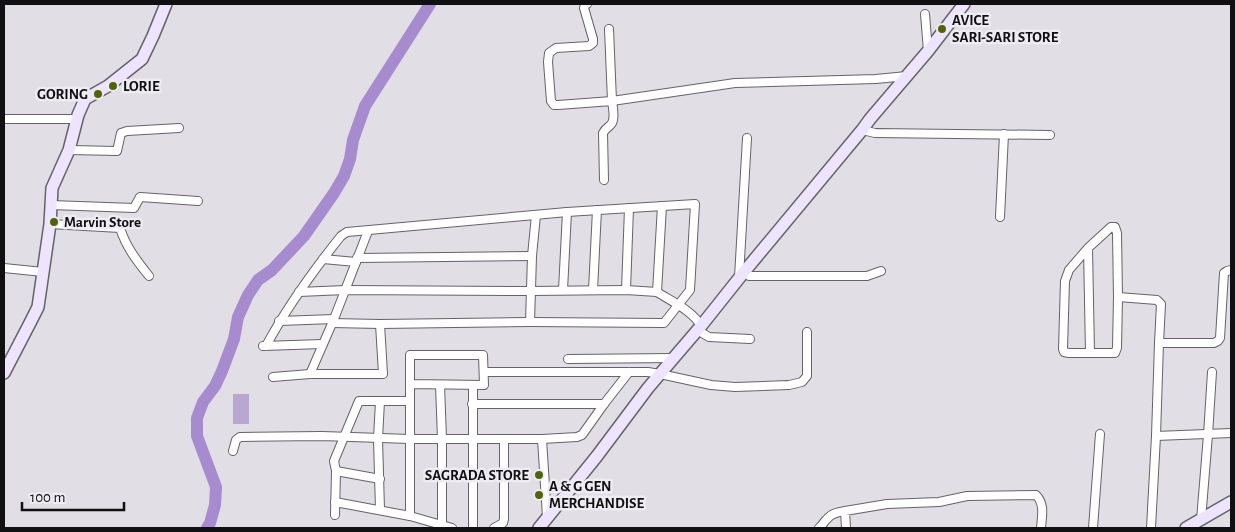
<svg xmlns="http://www.w3.org/2000/svg" width="1235" height="532" viewBox="0 0 1235 532" font-family="'Alegreya Sans',sans-serif">
<style>
.green{fill:#b7a7d1}
.lines{fill:none;stroke-linecap:round;stroke-linejoin:round}
.river{stroke:#a78bcf;stroke-width:12}
.street-casing{stroke:#656368;stroke-width:10}
.secondary-casing{stroke:#656368;stroke-width:14}
.street{stroke:#fff;stroke-width:8}
.secondary{stroke:#eee4fd;stroke-width:11}
.poi-dot{fill:#50640e;stroke:#eeebf2;stroke-width:2}
.labels{text-anchor:middle;stroke-width:5;stroke-linejoin:round;paint-order:stroke}
.poi-label{font-size:15px;font-weight:bold;fill:#100f11;stroke:#eeebf2;text-anchor:start}
</style>
<rect width="100%" height="100%" fill="#e1dee5"/>
<rect class="green" x="233" y="394" width="16" height="30"/>
<g class="lines">
<polyline class="river" points="207,528 210,523 215,505 216,487 197,436 197,418 203,402 215,386 222,371 234,339 238,317 248,295 258,280 272,270 304,236 334,193 344,176 350,159 353,140 365,106 430,4"/>
<defs>
<g id="street">
<path d="M587,4l-2,1 -1,3 9,31v4l-4,3 -33,2 -7,5 -1,9 3,39 3,4h4l54,-4c1,6 3,17 0,22 -3,5 -6,4 -9,10l1,47"/>
<polyline points="925,14 928,51"/>
<polyline points="609,29 612,101 735,83 876,79 907,76"/>
<polyline points="4,119 77,119"/>
<polyline points="862,130 875,133 1050,135"/>
<polyline points="69,150 117,151 121,133 127,131 179,128"/>
<polyline points="51,205 134,208 140,197 198,201"/>
<polyline points="1000,217 1004,134"/>
<path d="M50,224l70,4c6,19 17,33 29,48"/>
<polyline points="1088,248 1069,270 1065,281 1063,349 1064,352 1069,353 1115,353 1117,348 1118,297 1117,233 1115,227 1111,227 1088,248 1090,353"/>
<polyline points="357,258 532,256"/>
<polyline points="323,259 356,262"/>
<polyline points="4,268 43,272"/>
<polyline points="744,272 749,276 867,276 881,271"/>
<polyline points="739,277 747,138"/>
<polyline points="563,290 567,212"/>
<polyline points="593,290 597,210"/>
<polyline points="626,290 629,208"/>
<path d="M299,292l46,-2 186,1 95,-1 31,2c14,9 36,19 44,34"/>
<polyline points="657,292 662,206"/>
<polyline points="1118,297 1157,300 1161,304 1159,343 1214,343 1218,341 1220,338 1224,273 1227,271 1231,270"/>
<polyline points="279,321 334,319"/>
<polyline points="530,322 532,256 536,215"/>
<polyline points="697,330 709,337 750,339"/>
<polyline points="263,346 322,344"/>
<path d="M266,346c21,-39 47,-75 75,-110l6,-4 220,-20 128,-8 -5,86 -26,33 -134,-1 -150,2 -48,-1"/>
<polyline points="568,359 674,358"/>
<polyline points="484,372 648,372 660,374 711,385 735,387 789,385 802,382 807,376 807,332"/>
<polyline points="310,374 334,319 368,231"/>
<polyline points="273,377 310,374 383,374 380,324"/>
<polyline points="440,385 442,439 442,525"/>
<polyline points="473,385 473,528"/>
<polyline points="472,404 604,404"/>
<polyline points="1156,436 1231,433"/>
<polyline points="542,439 547,517"/>
<polyline points="233,451 236,440 240,437 322,436 410,439 542,439 577,437 582,435 604,404 629,372"/>
<polyline points="336,471 380,479"/>
<polyline points="335,502 410,516 452,528"/>
<polyline points="380,510 378,439 380,401"/>
<polyline points="335,515 336,471 334,461 359,401 410,401"/>
<polyline points="410,516 410,355 483,355 484,385 410,384"/>
<polyline points="1201,520 1208,435 1212,372"/>
<polyline points="494,528 503,523 504,519 504,439"/>
<path d="M819,528c4,-3 5,-7 9,-10 4,-5 11,-6 17,-7"/>
<path d="M846,528l-1,-17 42,-7 52,-2 28,-6 69,-1c9,9 6,21 5,33"/>
<polyline points="1093,528 1100,434"/>
<polyline points="1151,528 1156,436 1159,343"/>
</g>
<g id="secondary">
<polyline points="4,373 31,321 38,307 50,224 52,188 69,150 78,115 85,99 108,86 142,59 153,36 166,4"/>
<polyline points="539,528 597,456 648,388 701,326 744,272 862,130 870,119 928,51 964,4"/>
<polyline points="1186,528 1231,502"/>
</g>
</defs>
<use href="#street" class="street-casing"/>
<use href="#secondary" class="secondary-casing"/>
<use href="#street" class="street"/>
<use href="#secondary" class="secondary"/>
</g>
<g class="poi-dot">
<circle cx="942" cy="29" r="5"/>
<circle cx="113" cy="86" r="5"/>
<circle cx="98" cy="94" r="5"/>
<circle cx="54" cy="222" r="5"/>
<circle cx="539" cy="475" r="5"/>
<circle cx="539" cy="495" r="5"/>
</g>
<g class="labels">
<g class="poi-label">
<text x="952" y="25">AVICE<tspan x="952" dy="17">SARI-SARI STORE</tspan></text>
<text x="123" y="91">LORIE</text>
<text x="88" y="99" text-anchor="end">GORING</text>
<text x="64" y="227">Marvin Store</text>
<text x="529" y="480" text-anchor="end">SAGRADA STORE</text>
<text x="549" y="491">A &amp; G GEN<tspan x="549" dy="17">MERCHANDISE</tspan></text>
</g>
</g>
<rect width="1235" height="532" fill="none" stroke="#100f11" stroke-width="10"/>
<path d="M22 502v8h102v-8" fill="none" stroke="#100f11" stroke-width="2.5"/>
<text x="30" y="502" font-size="15" fill="#100f11" stroke="#eeebf2" stroke-width="4" paint-order="stroke">100 m</text>
</svg>
